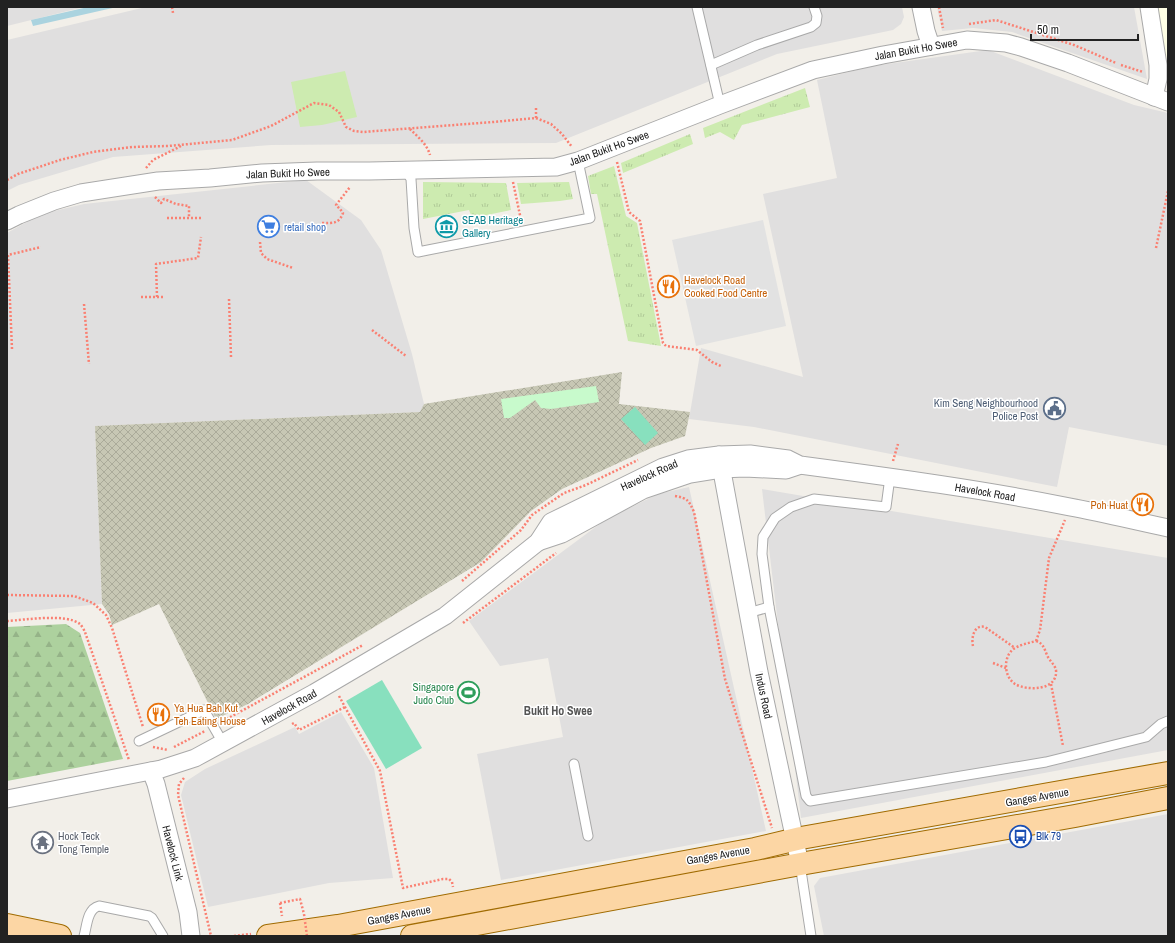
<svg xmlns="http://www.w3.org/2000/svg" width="1175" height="943" viewBox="0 0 1175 943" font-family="'Archivo Narrow',sans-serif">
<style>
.residential{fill:#e0dfdf}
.education{fill:#ffffe5}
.construction{fill:url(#construction-cross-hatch)}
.grass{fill:url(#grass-tufts)}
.forest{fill:url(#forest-firs)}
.park{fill:#c8facc}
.garden{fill:#cdebb0}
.pitch{fill:#88e0be}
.parking{fill:#e2e2e2}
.water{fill:#aad3df}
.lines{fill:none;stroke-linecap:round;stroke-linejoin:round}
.service-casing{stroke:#a9a9a9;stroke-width:11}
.minor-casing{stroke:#a9a9a9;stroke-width:19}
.primary-casing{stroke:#a06b00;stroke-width:24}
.path{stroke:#fa8072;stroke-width:2.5;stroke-dasharray:2 2;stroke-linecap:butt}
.service{stroke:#fff;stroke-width:9}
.minor{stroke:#fff;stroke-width:17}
.primary{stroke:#fcd6a4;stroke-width:22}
.path-bridge{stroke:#fa8072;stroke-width:2.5;stroke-dasharray:2 2;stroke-linecap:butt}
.labels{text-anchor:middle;stroke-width:3;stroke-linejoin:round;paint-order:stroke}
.street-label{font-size:11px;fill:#222;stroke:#fff}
.culture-label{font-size:11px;fill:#0d838f;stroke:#fff;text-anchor:start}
.shop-label{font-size:11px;fill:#366cbe;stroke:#fff;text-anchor:start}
.food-label{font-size:11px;fill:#c56008;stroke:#fff;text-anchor:start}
.service-label{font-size:11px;fill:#4e5e75;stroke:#fff;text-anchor:end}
.leisure-label{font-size:11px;fill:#27864d;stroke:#fff;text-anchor:end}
.worship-label{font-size:11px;fill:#5b616d;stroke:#fff;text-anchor:start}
.transit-label{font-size:11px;fill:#164399;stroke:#fff;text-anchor:start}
.neighbourhood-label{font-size:12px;font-weight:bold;fill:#555;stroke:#fff}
</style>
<defs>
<pattern id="construction-cross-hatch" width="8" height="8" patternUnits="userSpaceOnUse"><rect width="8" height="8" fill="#c7c7b4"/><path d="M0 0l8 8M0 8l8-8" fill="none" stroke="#abab9a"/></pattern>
<pattern id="grass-tufts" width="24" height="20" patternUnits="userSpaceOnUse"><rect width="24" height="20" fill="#cdebb0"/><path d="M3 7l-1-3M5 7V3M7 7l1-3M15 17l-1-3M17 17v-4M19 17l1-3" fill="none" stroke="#b0c997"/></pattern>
<pattern id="forest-firs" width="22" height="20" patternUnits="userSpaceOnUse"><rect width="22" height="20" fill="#add19e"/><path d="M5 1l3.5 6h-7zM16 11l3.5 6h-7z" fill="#95b388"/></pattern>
</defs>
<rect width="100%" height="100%" fill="#f2efe9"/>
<g class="residential">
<polygon points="7,7 84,7 7,26"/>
<polygon points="146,7 902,7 904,17 901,24 893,30 777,54 556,143 271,145 113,157 19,185 7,191 7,40"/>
<polygon points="937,7 1134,7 1147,79 1012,32 973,28 942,31"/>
<polygon points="988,50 1134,105 1168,113 1168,446 1069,427 1057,487 754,427 689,419 701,348 803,377 763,194 837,178 817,80 873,66"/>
<polygon points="306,180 361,220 381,250 412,354 424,404 421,412 95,426 102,604 7,613 7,233 41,214 84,204"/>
<polygon points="689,487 766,831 501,880 477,754 563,737 548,658 500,666 469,621 605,520 658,494"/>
<polygon points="762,489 1168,558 1168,750 801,818"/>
<polygon points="341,712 374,768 393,878 329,883 208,907 181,795 185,782 205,769 295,727 299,734"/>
<polygon points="1168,814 1168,936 824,936 814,886 820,878"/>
</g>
<polygon class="education" points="1156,7 1168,7 1168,67"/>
<polygon class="construction" points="622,372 619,404 690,412 685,436 651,448 562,489 531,511 481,562 248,704 216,719 159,604 112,625 109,614 102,604 95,426 420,412 424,404"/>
<g class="grass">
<polygon points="805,88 810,107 742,125 734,140 720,132 705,138 703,128"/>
<polygon points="690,134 693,144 623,173 621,163"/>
<polygon points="614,166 626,216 637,223 661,346 628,341 597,194 591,194 588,176"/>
<polygon points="423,182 506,183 511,210 472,218 469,210 423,219"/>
<polygon points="569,182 573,199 560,201 521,204 517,183"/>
</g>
<polygon class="forest" points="66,624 80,633 123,759 7,781 7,627"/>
<polygon class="park" points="596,386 599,402 551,409 541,408 535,400 510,418 504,418 501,399"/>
<polygon class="garden" points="345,71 357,117 322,125 300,127 291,82"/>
<g class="pitch">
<polygon points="635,407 658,433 645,445 621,419"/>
<polygon points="382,680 422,748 386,769 346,701"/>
</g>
<polygon class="parking" points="763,220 786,326 696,346 672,240"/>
<polygon class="water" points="88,7 117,7 33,26 31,20"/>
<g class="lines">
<defs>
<g id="service">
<polyline points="697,7 720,105"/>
<polyline points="711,65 757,45 811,27 816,23 817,16 814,7"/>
<polyline points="405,169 411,179 414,228 418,252 590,218 578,161"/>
<polyline points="890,477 886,507 814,499 791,507 775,518 763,537 762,554 769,607 806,796 810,801 1046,762 1146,737 1161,724 1168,721"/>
<polyline points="748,613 769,607"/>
<polyline points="139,741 204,710 223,743"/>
<polyline points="574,764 588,836"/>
<polyline points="800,864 811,936"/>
<path d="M84,936c3,-10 3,-27 15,-30l50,10 3,2 11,18"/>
</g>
<g id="minor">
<polyline points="921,7 926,31 931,46"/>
<polyline points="1149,7 1158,65 1158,79 1154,97"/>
<polyline points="7,221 19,215 54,201 81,193 158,181 210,178 262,173 317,171 369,171 556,167 578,161 720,105 813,70 883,55 967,40 1006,43 1021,47 1068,63 1168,102"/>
<polyline points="719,455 759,672 800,864"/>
<polyline points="538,542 562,534 643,490 690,474 721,469 745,468 786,470 798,466"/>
<polyline points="151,771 156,784 188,912 191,936"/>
<path d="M7,799l154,-30 34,-11 119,-65 131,-77 93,-74 13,-20 112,-55 25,-8 31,-4 31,-1 38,5 12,6c90,12 181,24 270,42 33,6 65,14 98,21"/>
</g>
<g id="primary">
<polyline points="7,925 60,936"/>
<polyline points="268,936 338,926 755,849 801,838 1168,773"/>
<polyline points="412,936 806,863 1075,816 1168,798"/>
</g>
</defs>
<use href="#service" class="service-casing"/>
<use href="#minor" class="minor-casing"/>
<use href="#primary" class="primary-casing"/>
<g class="path">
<polyline points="172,7 173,13"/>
<polyline points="939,7 943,28"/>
<polyline points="969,24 996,20 1074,45 1116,63"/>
<polyline points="1121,65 1143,72"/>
<polyline points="536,108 536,118"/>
<path d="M410,129c7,7 17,15 20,26"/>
<polyline points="617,162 629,212 640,221 663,343 666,346 697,350 712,362 721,366"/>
<polyline points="146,168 153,160 181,146"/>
<polyline points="7,180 18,174 60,160 93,152 132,147 168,146 232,140 271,126 314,103 329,105 339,112 346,127 354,131 363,132 493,122 536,118 551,124 562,134 572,147"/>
<polyline points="513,182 521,220"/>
<polyline points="155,197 161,203 164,199 176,204 189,206 189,218"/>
<polyline points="167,218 202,218"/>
<path d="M322,223c11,0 17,1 21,-10l-3,-4 -4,-4 14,-18"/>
<polyline points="260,242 261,253 267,259 293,268"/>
<polyline points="1156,248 1168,191"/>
<polyline points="141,297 164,297"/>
<polyline points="157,297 156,264 198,258 201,237"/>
<polyline points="229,299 231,357"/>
<polyline points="84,304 89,364"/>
<polyline points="372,330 406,356"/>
<polyline points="12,349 8,255 41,247"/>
<polyline points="893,461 898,444"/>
<path d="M675,496c13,2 14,5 19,16l31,167 47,149"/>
<polyline points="462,581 521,530 532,515 564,493 586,485 638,460"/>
<polyline points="7,595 74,596 93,603 106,615 112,628 143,727"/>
<path d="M7,621c18,-1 59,-8 73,3 2,2 4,6 5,8l44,128"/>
<polyline points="463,623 556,553"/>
<path d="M1036,641c7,2 8,7 11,14 2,5 8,10 9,15 2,21 -29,21 -41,14 -12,-8 -12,-29 0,-36 7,-4 14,-5 21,-7z"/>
<polyline points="1036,641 1040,630 1049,558 1065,520"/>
<path d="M973,646c-2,-8 1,-22 12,-19l30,21"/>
<polyline points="993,663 1006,668"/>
<polyline points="1051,684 1063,746"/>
<polyline points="339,696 380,771 403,888 443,879 449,879 452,882 453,887"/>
<polyline points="223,721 363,645"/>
<polyline points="292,724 294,723 299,730 345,707"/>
<polyline points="153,747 168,750"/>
<polyline points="174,747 205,731"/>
<polyline points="184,778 179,784 178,795 211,936"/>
<polyline points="280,903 282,916"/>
<polyline points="234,936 251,934"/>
</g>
<use href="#service" class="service"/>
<use href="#minor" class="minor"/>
<use href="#primary" class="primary"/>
<polyline class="path-bridge" points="280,903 300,899 304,914 307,936"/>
</g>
<defs>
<symbol id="museum-ring" viewBox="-11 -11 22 22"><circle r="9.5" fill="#fff" stroke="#0f9aa8" stroke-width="1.5"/><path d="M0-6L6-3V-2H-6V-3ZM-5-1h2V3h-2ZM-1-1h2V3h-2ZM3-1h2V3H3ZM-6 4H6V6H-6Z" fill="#0f9aa8"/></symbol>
<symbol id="supermarket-ring" viewBox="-11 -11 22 22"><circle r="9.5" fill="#fff" stroke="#3f7fe0" stroke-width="1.5"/><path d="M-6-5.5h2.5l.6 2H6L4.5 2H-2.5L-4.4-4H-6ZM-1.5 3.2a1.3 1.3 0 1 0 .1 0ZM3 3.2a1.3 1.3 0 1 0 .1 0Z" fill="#3f7fe0"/></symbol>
<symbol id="restaurant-ring" viewBox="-11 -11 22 22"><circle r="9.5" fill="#fff" stroke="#e8710a" stroke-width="1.5"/><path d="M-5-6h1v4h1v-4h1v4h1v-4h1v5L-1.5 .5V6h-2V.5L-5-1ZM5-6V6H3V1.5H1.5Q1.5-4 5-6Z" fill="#e8710a"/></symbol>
<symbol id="civic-ring" viewBox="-11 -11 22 22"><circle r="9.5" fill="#fff" stroke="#5c6f8a" stroke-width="1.5"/><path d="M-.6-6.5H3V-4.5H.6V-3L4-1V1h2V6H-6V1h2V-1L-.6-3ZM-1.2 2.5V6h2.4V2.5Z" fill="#5c6f8a"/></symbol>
<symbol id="stadium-ring" viewBox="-11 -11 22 22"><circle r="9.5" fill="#fff" stroke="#2e9e5b" stroke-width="1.5"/><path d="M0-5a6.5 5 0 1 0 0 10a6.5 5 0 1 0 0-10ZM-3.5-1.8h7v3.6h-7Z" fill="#2e9e5b"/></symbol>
<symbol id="bus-ring" viewBox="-11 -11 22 22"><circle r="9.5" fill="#fff" stroke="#1a4fb4" stroke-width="1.5"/><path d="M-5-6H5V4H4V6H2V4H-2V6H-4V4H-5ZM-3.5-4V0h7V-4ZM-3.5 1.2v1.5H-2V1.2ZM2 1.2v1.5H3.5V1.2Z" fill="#1a4fb4"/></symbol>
<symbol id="temple-ring" viewBox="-11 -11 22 22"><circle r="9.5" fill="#fff" stroke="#6b7280" stroke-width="1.5"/><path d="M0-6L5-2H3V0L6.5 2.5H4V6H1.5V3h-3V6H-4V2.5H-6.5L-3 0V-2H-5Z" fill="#6b7280"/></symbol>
</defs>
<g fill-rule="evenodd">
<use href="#museum-ring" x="434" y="214" width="25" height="25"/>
<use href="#supermarket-ring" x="256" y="214" width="25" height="25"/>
<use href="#restaurant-ring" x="656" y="274" width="25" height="25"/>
<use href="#civic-ring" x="1042" y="396" width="25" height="25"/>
<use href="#restaurant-ring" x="1130" y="492" width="25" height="25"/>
<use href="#stadium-ring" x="456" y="680" width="25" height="25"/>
<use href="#restaurant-ring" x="146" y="702" width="25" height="25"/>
<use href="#bus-ring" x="1008" y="824" width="25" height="25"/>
<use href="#temple-ring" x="30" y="830" width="25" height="25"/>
</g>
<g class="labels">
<g class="street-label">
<text transform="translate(916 49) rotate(-10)" y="4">Jalan Bukit Ho Swee</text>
<text transform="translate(609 148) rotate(-20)" y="4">Jalan Bukit Ho Swee</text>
<text transform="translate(288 173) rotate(-2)" y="4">Jalan Bukit Ho Swee</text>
<text transform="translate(649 475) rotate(-24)" y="4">Havelock Road</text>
<text transform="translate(985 492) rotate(10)" y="4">Havelock Road</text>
<text transform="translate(764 696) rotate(78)" y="4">Indus Road</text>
<text transform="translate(289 707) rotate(-29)" y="4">Havelock Road</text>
<text transform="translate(1037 797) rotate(-10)" y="4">Ganges Avenue</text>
<text transform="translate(173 853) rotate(76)" y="4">Havelock Link</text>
<text transform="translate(718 855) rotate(-10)" y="4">Ganges Avenue</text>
<text transform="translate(399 915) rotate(-11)" y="4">Ganges Avenue</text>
</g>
<g class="culture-label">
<text x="462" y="224">SEAB Heritage<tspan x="462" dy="13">Gallery</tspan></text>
</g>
<g class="shop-label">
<text x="284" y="231">retail shop</text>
</g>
<g class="food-label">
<text x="684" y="284">Havelock Road<tspan x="684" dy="13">Cooked Food Centre</tspan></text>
<text x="1128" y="509" text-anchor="end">Poh Huat</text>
<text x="174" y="712">Ya Hua Bah Kut<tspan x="174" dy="13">Teh Eating House</tspan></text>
</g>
<g class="service-label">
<text x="1038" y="407">Kim Seng Neighbourhood<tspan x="1038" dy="13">Police Post</tspan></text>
</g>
<g class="leisure-label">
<text x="454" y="691">Singapore<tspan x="454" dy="13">Judo Club</tspan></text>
</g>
<g class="worship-label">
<text x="58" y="840">Hock Teck<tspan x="58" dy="13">Tong Temple</tspan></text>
</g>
<g class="transit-label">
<text x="1036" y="840">Blk 79</text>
</g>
<g class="neighbourhood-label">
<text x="558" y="715">Bukit Ho Swee</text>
</g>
</g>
<rect width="1175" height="943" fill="none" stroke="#222222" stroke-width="16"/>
<path d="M1031 34v6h107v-6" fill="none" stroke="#222222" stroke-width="2"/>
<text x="1037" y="34" font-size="12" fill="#222222" stroke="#ffffff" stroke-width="3" paint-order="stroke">50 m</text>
</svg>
